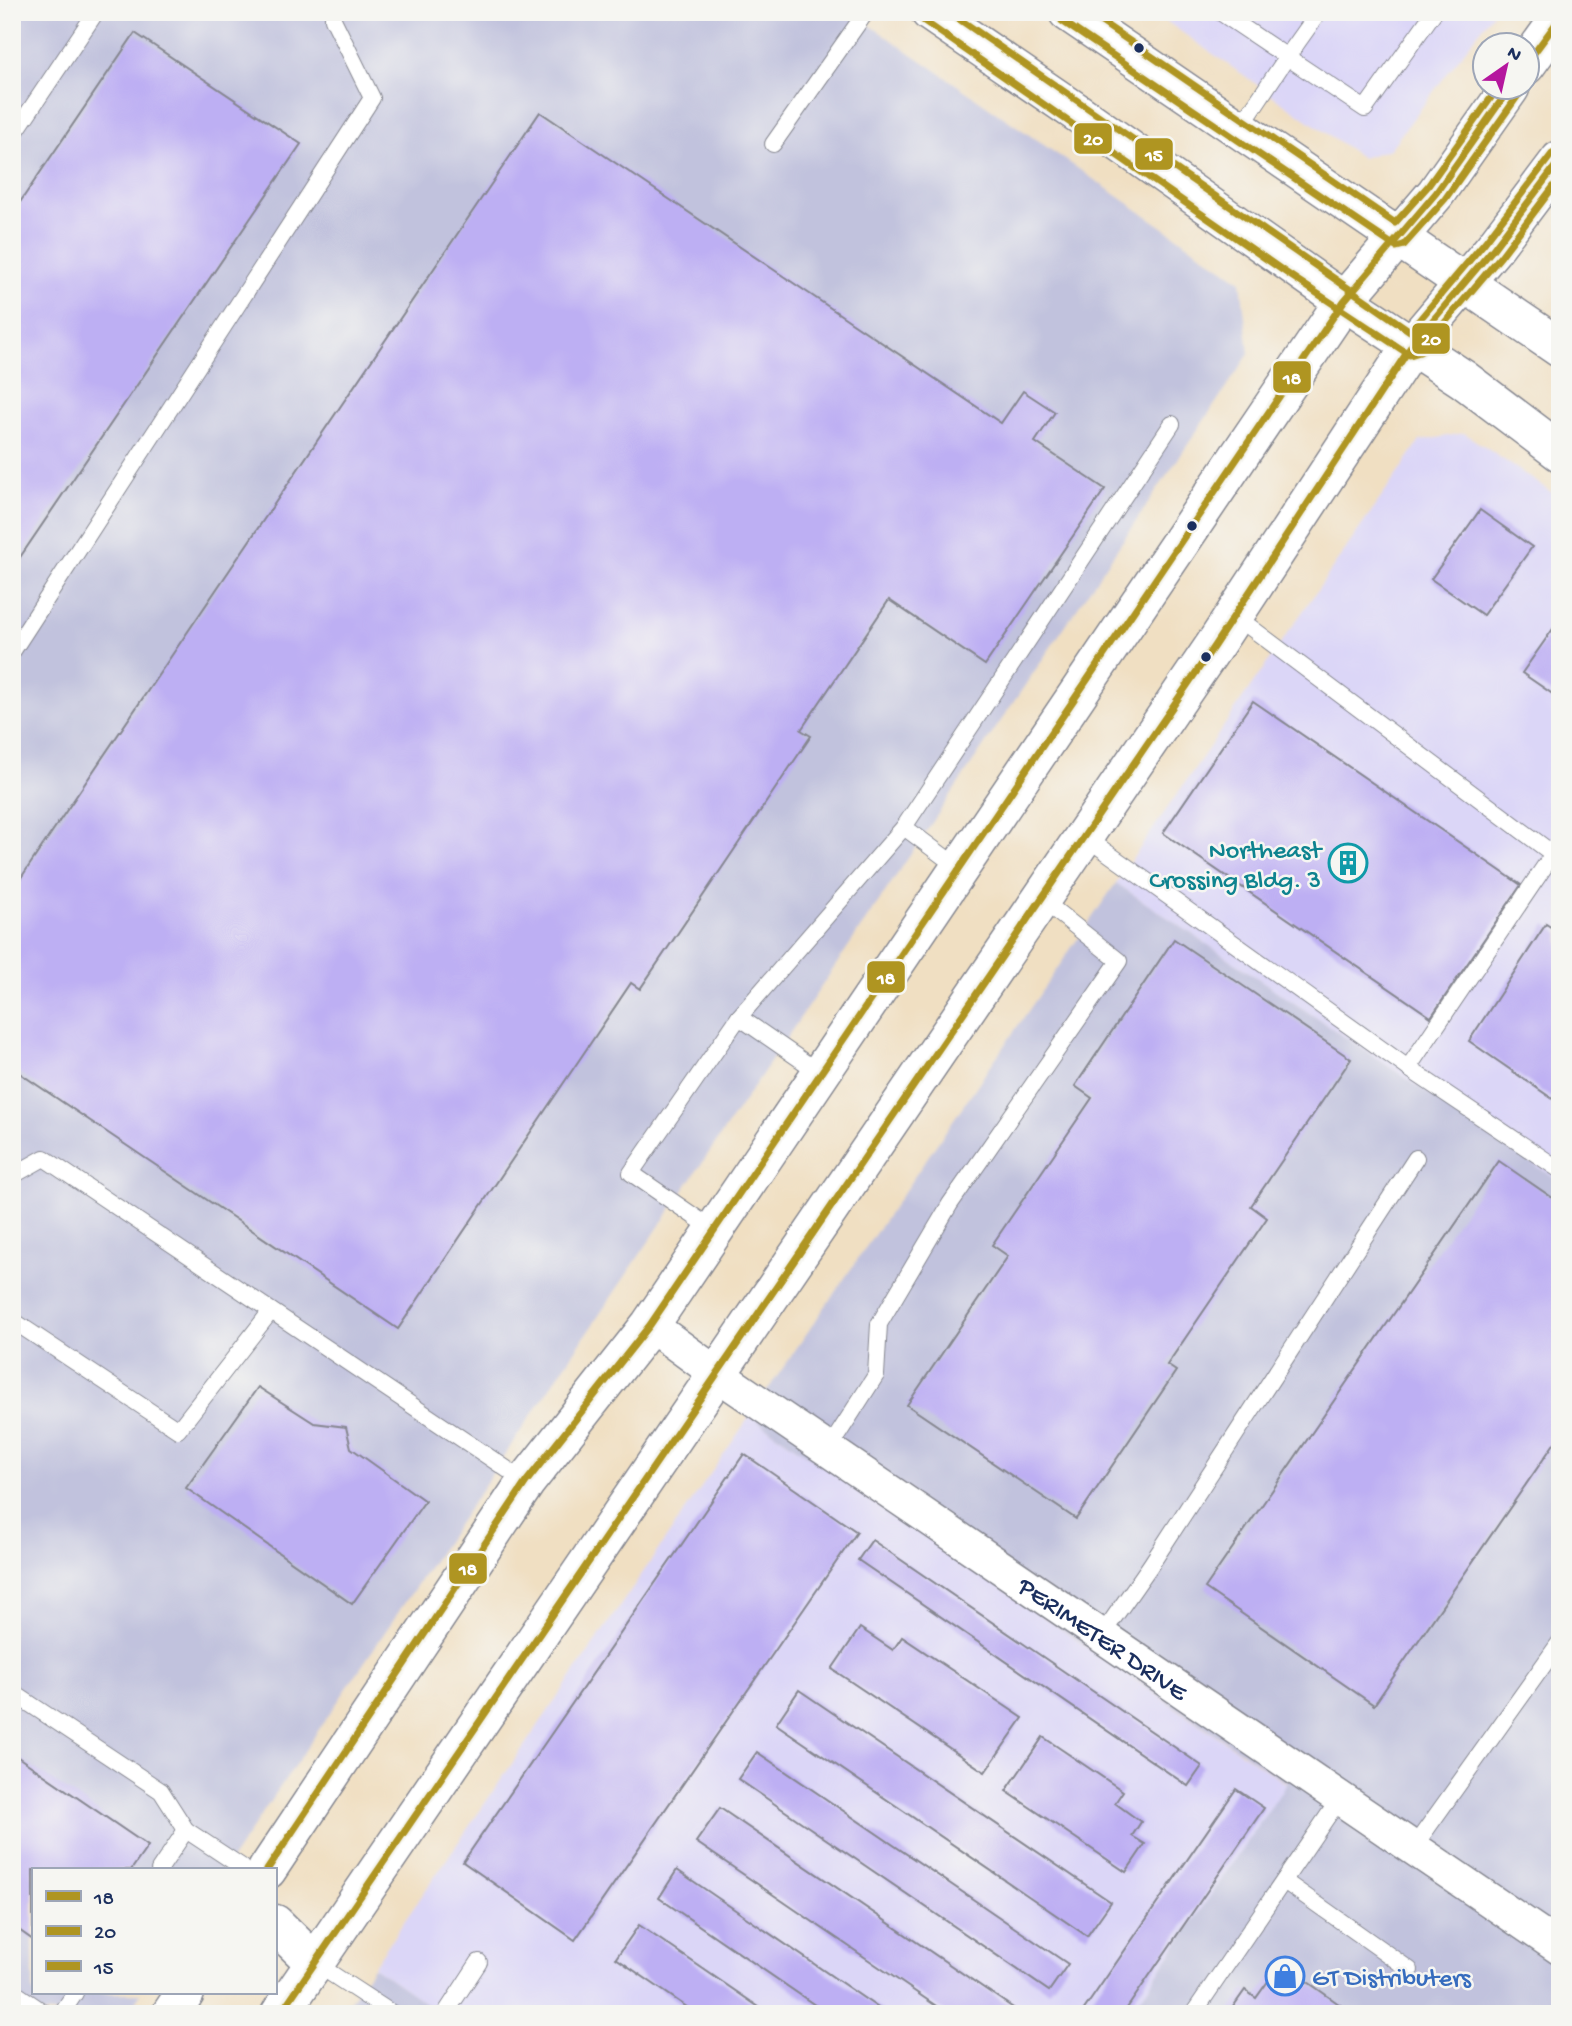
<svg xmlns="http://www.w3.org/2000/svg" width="1572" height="2026" viewBox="0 0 1572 2026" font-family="'Gochi Hand',sans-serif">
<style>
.built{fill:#dbd6f7}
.industrial{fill:#c1c2dd}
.building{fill:#bdaff3}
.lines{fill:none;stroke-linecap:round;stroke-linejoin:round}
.service-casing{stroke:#868790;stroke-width:18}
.minor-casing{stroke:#868790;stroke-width:36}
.secondary-casing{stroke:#868790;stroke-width:41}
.service{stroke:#fff;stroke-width:16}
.minor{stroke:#fff;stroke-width:33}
.secondary{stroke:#fff;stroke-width:38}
.bus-1-casing{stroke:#f6f6f2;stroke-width:12}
.bus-2-casing{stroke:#f6f6f2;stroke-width:12}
.bus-3-casing{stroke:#f6f6f2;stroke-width:12}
.bus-1{stroke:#af9521;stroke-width:7}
.bus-2{stroke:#af9521;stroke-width:7}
.bus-3{stroke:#af9521;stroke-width:7}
.bus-dot{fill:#1b2f5e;stroke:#f6f6f2;stroke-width:2.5}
.labels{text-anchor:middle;stroke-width:5;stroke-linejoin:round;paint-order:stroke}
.culture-label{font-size:26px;fill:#0d838f;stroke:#f6f6f2;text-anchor:end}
.street-label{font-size:26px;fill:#1b2f5e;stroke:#f6f6f2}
.shop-label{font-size:26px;fill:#366cbe;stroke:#f6f6f2;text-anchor:start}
.line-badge{stroke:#f6f6f2;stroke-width:2.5}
.badge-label{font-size:19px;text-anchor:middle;font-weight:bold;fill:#fff}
</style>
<rect width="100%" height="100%" fill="#f6f6f2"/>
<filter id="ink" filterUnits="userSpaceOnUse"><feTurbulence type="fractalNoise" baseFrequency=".0143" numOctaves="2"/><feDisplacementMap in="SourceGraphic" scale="14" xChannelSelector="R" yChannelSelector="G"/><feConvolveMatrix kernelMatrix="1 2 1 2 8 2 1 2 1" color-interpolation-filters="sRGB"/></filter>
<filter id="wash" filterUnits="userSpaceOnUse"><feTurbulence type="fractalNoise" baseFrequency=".00686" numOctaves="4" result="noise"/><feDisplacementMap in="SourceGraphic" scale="28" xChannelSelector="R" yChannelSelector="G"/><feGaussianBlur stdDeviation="1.57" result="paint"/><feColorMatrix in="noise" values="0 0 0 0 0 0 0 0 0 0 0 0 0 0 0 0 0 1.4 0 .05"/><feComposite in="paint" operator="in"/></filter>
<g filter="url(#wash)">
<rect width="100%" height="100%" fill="#f0dfc2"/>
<g class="built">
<polygon points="1153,12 1494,12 1390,149 1362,158"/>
<polygon points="1464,433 1560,498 1560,1182 1116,883 1420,441"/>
<polygon points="750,1416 1287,1784 1130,2014 441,2014 373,1967"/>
</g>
<g class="industrial">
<polygon points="12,12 851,12 1241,281 1249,354 224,1870 33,1870 33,1993 141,1993 127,2014 12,2014"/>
<polygon points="1116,883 1560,1182 1560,2014 1130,2014 1287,1783 750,1416"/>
<polygon points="373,1967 441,2014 341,2014"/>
</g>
<g id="blocks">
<g class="building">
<polygon points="135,33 301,144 12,569 12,214"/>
<polygon points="540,112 1001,423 1023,391 1055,412 1035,442 1105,489 985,665 889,600 801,730 811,736 640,989 631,983 398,1329 12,1068 12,891"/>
<polygon points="1480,510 1532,547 1483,615 1431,579"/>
<polygon points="1560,619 1560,699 1522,673"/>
<polygon points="1253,701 1521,885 1431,1017 1163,833"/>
<polygon points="1546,924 1560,933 1560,1104 1469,1041"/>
<polygon points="1174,939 1351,1059 1251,1206 1267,1218 1167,1365 1176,1371 1076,1519 907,1405 1008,1256 992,1245 1092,1098 1075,1086"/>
<polygon points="1499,1161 1560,1203 1560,1435 1374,1705 1205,1588"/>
<polygon points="258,1387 314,1423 346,1427 351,1448 425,1501 352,1604 186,1488"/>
<polygon points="744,1454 857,1532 575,1940 463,1862"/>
<polygon points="872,1540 1202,1766 1188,1786 858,1560"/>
<polygon points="860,1628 893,1650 902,1637 1023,1718 985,1772 832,1669"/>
<polygon points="799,1690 1111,1902 1087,1936 776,1724"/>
<polygon points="1043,1737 1123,1791 1115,1803 1141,1822 1132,1836 1145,1844 1126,1872 1006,1791"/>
<polygon points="757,1752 1068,1964 1049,1991 738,1779"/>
<polygon points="12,1753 148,1846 131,1870 33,1870 33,1940 12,1925"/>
<polygon points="1236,1789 1264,1808 1123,2014 1081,2014"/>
<polygon points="720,1808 1022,2014 948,2014 696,1842"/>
<polygon points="677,1870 887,2014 828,2014 659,1898"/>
<polygon points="639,1925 769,2014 697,2014 616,1958"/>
<polygon points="1281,1963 1353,2014 1228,2014 1245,1990 1256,1998"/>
</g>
</g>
</g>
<g filter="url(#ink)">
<use href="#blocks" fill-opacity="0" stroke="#868790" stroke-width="2"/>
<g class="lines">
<defs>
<g id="service">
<polyline points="1220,12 1287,57 1239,129"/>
<polyline points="1319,12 1287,57 1365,109 1434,12"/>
<polyline points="12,137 96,12"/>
<polyline points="773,144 866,12"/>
<polyline points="1234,615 1553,854 1408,1068 1560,1170"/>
<polyline points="12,652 372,98 333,19 333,12"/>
<polyline points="904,827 1172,424"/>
<polyline points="1084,836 1408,1068"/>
<polyline points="739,1017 904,827 959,868"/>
<polyline points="12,1176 44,1158 526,1482"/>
<polyline points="714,1230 631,1173 739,1017 820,1073"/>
<polyline points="12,1320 178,1430 271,1311"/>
<polyline points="828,1450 876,1375 879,1324 950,1204 1119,961 1041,899"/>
<polyline points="1101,1636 1150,1566 1416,1158"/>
<polyline points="12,1692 161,1791 186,1830 242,1867 243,1870"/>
<polyline points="1413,1848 1560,1642"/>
<polyline points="159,1870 186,1830"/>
<polyline points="1284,1881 1410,1970"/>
<polyline points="315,1963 393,2014"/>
<polyline points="12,1991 46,2014"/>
<polyline points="61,2014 75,1993"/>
<polyline points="445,2014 479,1962"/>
<polyline points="1193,2014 1340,1798"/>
</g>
<g id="minor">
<path id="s1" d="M650,1325l67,49 843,574"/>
</g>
<g id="secondary">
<polyline points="930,12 1085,118 1344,301 1463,379 1560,452"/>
<polyline points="1068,12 1560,348"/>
<polyline points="1526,65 1560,18"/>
<polyline points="267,1870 526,1482 650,1325 1344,301 1436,193 1510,88"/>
<polyline points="275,1924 315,1963"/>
<polyline points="171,2014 185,1993"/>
<polyline points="280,2014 1214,646 1412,345 1493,249 1560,160"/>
</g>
</defs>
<use href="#service" class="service-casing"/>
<use href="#minor" class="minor-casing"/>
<use href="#secondary" class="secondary-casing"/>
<use href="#service" class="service"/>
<use href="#minor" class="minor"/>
<use href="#secondary" class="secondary"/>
<defs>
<g id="bus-1">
<polyline points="1526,64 1560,18"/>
<polyline points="267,1870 526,1482 650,1325 1344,301 1436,193 1510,88"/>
<polyline points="280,2014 1214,646 1412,345 1493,249 1560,160"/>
</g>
<g id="bus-2">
<polyline points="924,21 1285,272 1410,355 1420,352 1501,256 1560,178"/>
<polyline points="1062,21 1396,247 1404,245 1445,199 1519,94"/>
</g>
<g id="bus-3">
<polyline points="949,12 1410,331 1485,242 1552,154"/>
<polyline points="1087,12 1395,223 1428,186 1498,88"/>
</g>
</defs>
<use href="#bus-1" class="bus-1-casing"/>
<use href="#bus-2" class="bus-2-casing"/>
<use href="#bus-3" class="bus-3-casing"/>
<use href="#bus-1" class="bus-1"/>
<use href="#bus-2" class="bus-2"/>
<use href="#bus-3" class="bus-3"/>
</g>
</g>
<defs>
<symbol id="building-ring" viewBox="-11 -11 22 22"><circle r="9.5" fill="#f6f6f2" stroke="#0f9aa8" stroke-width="1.5"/><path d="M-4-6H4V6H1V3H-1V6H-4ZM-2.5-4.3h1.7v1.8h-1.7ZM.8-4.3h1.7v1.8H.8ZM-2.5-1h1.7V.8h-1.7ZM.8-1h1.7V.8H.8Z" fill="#0f9aa8"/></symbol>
<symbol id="shop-ring" viewBox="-11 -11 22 22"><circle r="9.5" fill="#f6f6f2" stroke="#3f7fe0" stroke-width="1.5"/><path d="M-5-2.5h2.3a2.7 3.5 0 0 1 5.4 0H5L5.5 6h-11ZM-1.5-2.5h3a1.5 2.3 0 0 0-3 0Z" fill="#3f7fe0"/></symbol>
</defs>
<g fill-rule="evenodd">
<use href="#building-ring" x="1326" y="841" width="44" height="44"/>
<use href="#shop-ring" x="1263" y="1954" width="44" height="44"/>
</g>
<g class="bus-dot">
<circle cx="1139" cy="48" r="6"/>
<circle cx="1192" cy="526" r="6"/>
<circle cx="1206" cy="657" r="6"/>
</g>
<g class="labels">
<g class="culture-label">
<text x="1321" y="857">Northeast<tspan x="1321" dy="30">Crossing Bldg. 3</tspan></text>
</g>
<g class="street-label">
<text dy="9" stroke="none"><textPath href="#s1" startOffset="551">PERIMETER DRIVE</textPath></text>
</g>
<g class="shop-label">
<text x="1312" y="1985">GT Distributers</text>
</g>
</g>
<g class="line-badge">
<rect x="1073" y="122" width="40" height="33" rx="7" fill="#af9521"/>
<rect x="1134" y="137" width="40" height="34" rx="7" fill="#af9521"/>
<rect x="1411" y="322" width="40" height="33" rx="7" fill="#af9521"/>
<rect x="1272" y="360" width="40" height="34" rx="7" fill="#af9521"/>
<rect x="866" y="960" width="40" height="34" rx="7" fill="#af9521"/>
<rect x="448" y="1552" width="40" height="33" rx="7" fill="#af9521"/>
</g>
<g class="badge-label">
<text x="1093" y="145">20</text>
<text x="1154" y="161">15</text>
<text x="1431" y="345">20</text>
<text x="1292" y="384">18</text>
<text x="886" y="984">18</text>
<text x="468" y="1575">18</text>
</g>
<rect width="1572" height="2026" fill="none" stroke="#f6f6f2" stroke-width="42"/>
<rect x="32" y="1868" width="245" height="126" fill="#f6f6f2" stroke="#9ea6b7" stroke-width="2"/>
<rect x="46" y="1891" width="35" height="10" fill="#af9521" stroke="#9ea6b7" stroke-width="2"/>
<text x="94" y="1904" font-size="21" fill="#1b2f5e">18</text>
<rect x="46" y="1926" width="35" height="10" fill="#af9521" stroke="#9ea6b7" stroke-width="2"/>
<text x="94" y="1938" font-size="21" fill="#1b2f5e">20</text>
<rect x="46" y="1961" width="35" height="10" fill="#af9521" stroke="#9ea6b7" stroke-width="2"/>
<text x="94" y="1974" font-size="21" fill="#1b2f5e">15</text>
<g transform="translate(1506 66) rotate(34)"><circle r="33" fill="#f6f6f2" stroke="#9ea6b7" stroke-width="2"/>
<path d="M0-5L12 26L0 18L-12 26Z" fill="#b5179e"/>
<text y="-10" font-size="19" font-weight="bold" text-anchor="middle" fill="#1b2f5e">N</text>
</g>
</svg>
